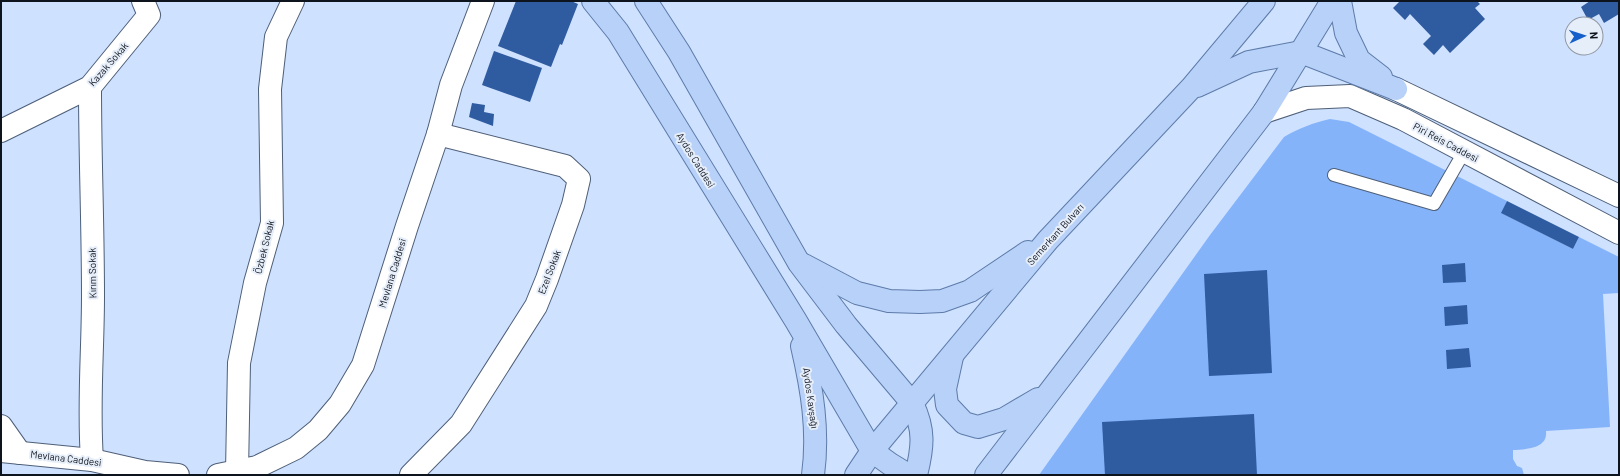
<svg xmlns="http://www.w3.org/2000/svg" width="1620" height="476" viewBox="0 0 1620 476" font-family="Barlow,sans-serif">
<style>
.green{fill:#85b3fa}
.building{fill:#2f5ba0}
.lines{fill:none;stroke-linecap:round;stroke-linejoin:round}
.lane-casing{stroke:#4e5f78;stroke-width:14}
.street-casing{stroke:#4e5f78;stroke-width:24}
.secondary-casing{stroke:#4e5f78;stroke-width:24}
.primary-casing{stroke:#5d7ba9;stroke-width:24}
.lane{stroke:#fff;stroke-width:12}
.street{stroke:#fff;stroke-width:22}
.secondary{stroke:#fff;stroke-width:22}
.primary{stroke:#b7d1f8;stroke-width:22}
.labels{text-anchor:middle;stroke-width:4;stroke-linejoin:round;paint-order:stroke}
.street-label{font-size:10px;fill:#0e141e;stroke:#e6eefa}
</style>
<rect width="100%" height="100%" fill="#cee1ff"/>
<path class="green" d="M1330,119l19,3 158,79 -5,12 71,36 6,-12 40,20v36l-16,1 7,133 -64,4c2,18 -20,18 -33,19v9l4,7 5,2 2,7h-485l171,-240 74,-98c15,-9 29,-14 46,-18z"/>
<g class="building">
<polygon points="516,1 571,1 578,4 562,45 560,44 551,67 498,46"/>
<polygon points="1400,1 1477,1 1480,4 1475,8 1485,19 1450,53 1443,45 1434,55 1423,44 1431,36 1410,14 1405,20 1393,8"/>
<polygon points="1590,1 1619,1 1619,14 1604,23 1599,14 1588,20 1581,7"/>
<polygon points="494,51 542,68 530,102 482,85"/>
<polygon points="472,103 485,105 484,112 494,114 493,126 469,117"/>
<polygon points="1507,201 1579,237 1573,249 1501,213"/>
<polygon points="1465,263 1466,282 1443,283 1442,265"/>
<polygon points="1267,270 1272,373 1209,376 1204,274"/>
<polygon points="1467,305 1468,324 1445,326 1444,307"/>
<polygon points="1469,348 1471,367 1447,369 1446,350"/>
<polygon points="1254,414 1257,475 1105,475 1102,422"/>
</g>
<g class="lines">
<defs>
<polyline id="lane" points="1334,175 1434,204 1464,152"/>
<g id="street">
<path d="M90,87c0,70 3,139 3,209 0,54 -5,109 -1,164"/>
<polyline points="1,131 90,87 149,15 143,1"/>
<polyline points="1,426 20,453"/>
<polyline points="1,451 92,460 145,472 178,475"/>
<polyline points="237,472 239,363 255,283 272,223 270,89 276,37 293,1"/>
<polyline points="218,475 257,467 296,448 318,430 340,404 363,365 407,226 438,134 451,85 483,1"/>
<polyline points="411,475 461,424 536,306 547,279 573,205 579,179 565,166 438,134"/>
</g>
<g id="secondary">
<polyline points="1396,89 1619,196"/>
<polyline points="1264,112 1306,98 1350,96 1403,119 1619,233"/>
</g>
<g id="primary">
<polyline points="593,1 618,32 796,321 872,451 890,464 908,475"/>
<path d="M646,1l33,51 120,211 47,62 66,78c13,27 11,44 4,72"/>
<polyline points="1340,1 1346,33 1359,60 1381,77"/>
<polyline points="1197,86 1249,62 1301,52 1396,89"/>
<polyline points="804,265 857,293 889,301 920,302 942,301 970,291 1028,252"/>
<path d="M802,346c10,43 17,85 11,129"/>
<polyline points="952,357 945,389 947,405 964,423 978,427 1004,419 1038,399"/>
<polyline points="856,475 872,451 1048,240 1192,87 1264,1"/>
<polyline points="986,475 1264,112 1332,1"/>
</g>
</defs>
<use href="#lane" class="lane-casing"/>
<use href="#street" class="street-casing"/>
<use href="#secondary" class="secondary-casing"/>
<use href="#primary" class="primary-casing"/>
<use href="#lane" class="lane"/>
<use href="#street" class="street"/>
<use href="#secondary" class="secondary"/>
<use href="#primary" class="primary"/>
</g>
<g class="labels">
<g class="street-label">
<text transform="translate(108 64) rotate(-49)" y="4">Kazak Sokak</text>
<text transform="translate(1446 142) rotate(28)" y="4">Piri Reis Caddesi</text>
<text transform="translate(696 160) rotate(58)" y="4">Aydos Caddesi</text>
<text transform="translate(1055 234) rotate(-48)" y="4">Semerkant Bulvarı</text>
<text transform="translate(264 247) rotate(-76)" y="4">Özbek Sokak</text>
<text transform="translate(549 272) rotate(-69)" y="4">Ezel Sokak</text>
<text transform="translate(92 273) rotate(-91)" y="4">Kırım Sokak</text>
<text transform="translate(392 273) rotate(-73)" y="4">Mevlana Caddesi</text>
<text transform="translate(811 398) rotate(82)" y="4">Aydos Kavşağı</text>
<text transform="translate(66 458) rotate(7)" y="4">Mevlana Caddesi</text>
</g>
</g>
<rect width="1620" height="476" fill="none" stroke="#0e141e" stroke-width="4"/>
<g transform="translate(1584 36) rotate(87)"><circle r="19" fill="#e6eefa" stroke="#9097a2"/>
<path d="M0-3L7 15L0 10L-7 15Z" fill="#145fca"/>
<text y="-6" font-size="11" font-weight="bold" text-anchor="middle" fill="#0e141e">N</text>
</g>
</svg>
